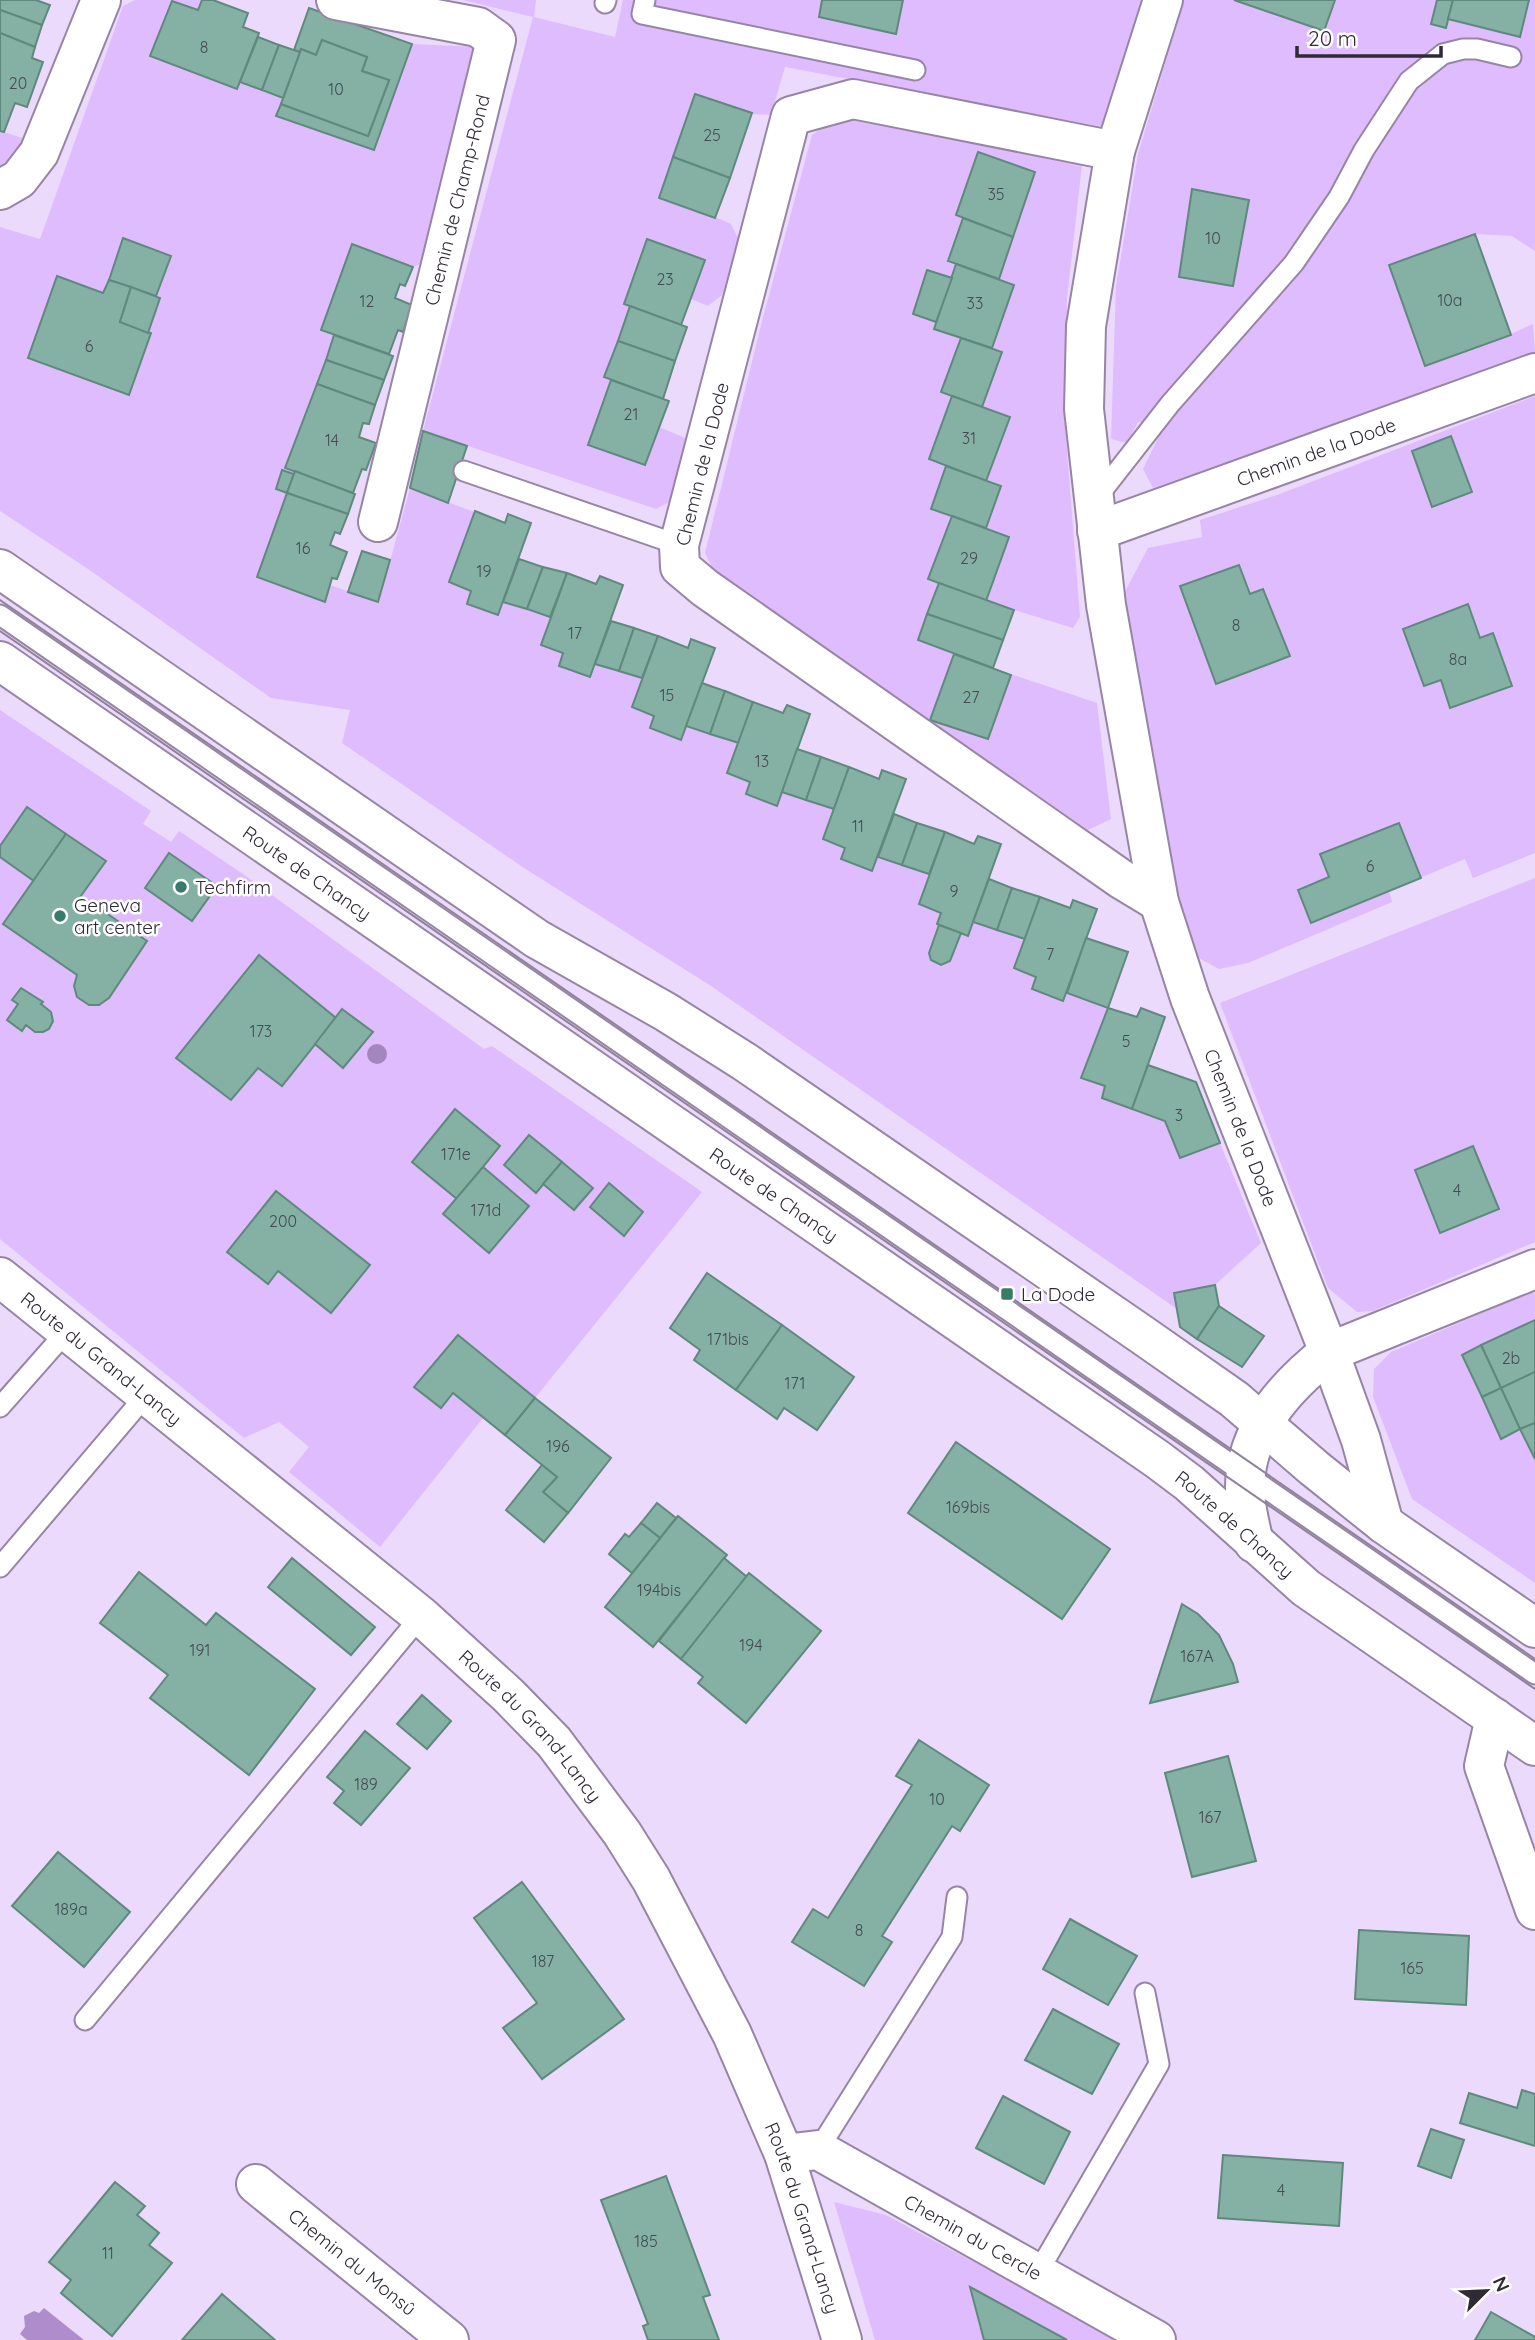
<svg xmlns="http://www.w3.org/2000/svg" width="1535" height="2340" viewBox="0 0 1535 2340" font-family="Quicksand,sans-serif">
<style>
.green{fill:#dfbcfd}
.water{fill:#af8ccb}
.building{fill:#85b0a4;stroke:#5f897d;stroke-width:2}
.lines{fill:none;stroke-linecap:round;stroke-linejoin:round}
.service-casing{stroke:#9685a4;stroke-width:23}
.minor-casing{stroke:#9685a4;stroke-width:42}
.tertiary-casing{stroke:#9685a4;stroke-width:42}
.secondary-casing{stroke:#9685a4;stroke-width:42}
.service{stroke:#fff;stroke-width:19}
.minor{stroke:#fff;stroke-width:38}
.tertiary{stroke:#fff;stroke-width:38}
.secondary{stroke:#fff;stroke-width:38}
.tram{stroke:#8f839a;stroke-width:2}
.tree{fill:#a585be}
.poi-dot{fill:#397b6b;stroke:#fff;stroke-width:2.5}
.labels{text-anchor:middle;stroke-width:5;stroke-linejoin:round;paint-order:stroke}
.number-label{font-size:16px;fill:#454b52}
.street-label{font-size:19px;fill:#302936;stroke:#fff}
.poi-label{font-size:19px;fill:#302936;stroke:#fff;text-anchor:start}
</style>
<rect width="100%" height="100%" fill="#ecdafc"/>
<g class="green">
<polygon points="135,0 213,0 248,13 243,27 259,33 258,37 279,45 262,90 283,98 277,116 412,44 478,47 423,263 413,267 352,245 321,330 334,335 285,468 295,471 257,577 324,602 330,585 379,602 410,488 504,523 508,514 531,523 504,602 550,617 541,644 563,653 559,666 590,677 595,664 642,678 632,707 654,716 650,729 681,740 686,726 739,743 728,773 750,782 746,794 777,806 782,792 834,809 845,848 841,859 872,871 878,857 929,874 919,904 941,913 937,924 968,936 973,922 1025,939 1014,968 1036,977 1032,989 1063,1000 1067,993 1108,1008 1081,1078 1105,1086 1102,1099 1165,1121 1180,1158 1220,1143 1261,1243 1215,1285 1174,1293 1177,1309 711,986 524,868 342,743 350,710 271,698 88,569 0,511 0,227 40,239 123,6"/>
<polygon points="463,0 536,0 534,17 615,37 623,0 1144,0 1104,127 785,67 771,115 751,114 715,217 731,224 741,244 722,295 708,306 691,299 681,324 687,327 663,398 659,427 690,440 671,501 656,509 423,431 533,17"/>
<polygon points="1184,0 1535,0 1535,251 1512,236 1475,234 1511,334 1533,324 1535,352 1153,488 1143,469 1164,426 1138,422 1127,443 1111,439 1116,286 1138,154"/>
<polygon points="839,116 1082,165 1067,299 1066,437 1080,617 1073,628 1014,610 993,668 1097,703 1111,819 1088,830 714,572 705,553 761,325 812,135"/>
<polygon points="0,131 26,139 15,155 0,167"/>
<polygon points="1535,396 1535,853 1473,878 1465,859 1389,891 1392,902 1248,963 1219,969 1197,957 1171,869 1120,601 1148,548 1202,537 1200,520 1277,495"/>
<polygon points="0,710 151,811 143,824 171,842 179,831 243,874 484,1049 492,1046 702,1192 505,1435 483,1418 380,1547 289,1472 309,1447 279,1422 244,1438 0,1239"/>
<polygon points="1535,878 1535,1242 1373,1311 1357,1312 1328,1288 1220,1003"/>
<polygon points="1531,1292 1535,1294 1535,1583 1412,1499 1373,1397 1374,1369 1391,1352"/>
<polygon points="834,2202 886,2215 1120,2340 875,2340"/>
</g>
<polygon class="water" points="44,2308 84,2340 27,2340 20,2334 25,2327 24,2316 34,2311 39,2313"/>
<g class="building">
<polygon points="0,0 36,0 50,5 42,25 0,10"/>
<polygon points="202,0 213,0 248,13 243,27 259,33 237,89 150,56 172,1 198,10"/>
<polygon points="822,0 903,0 896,34 819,17"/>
<polygon points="1234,0 1335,0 1324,31"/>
<polygon points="1437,0 1453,0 1446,28 1431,24"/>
<polygon points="1453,0 1529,0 1520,37 1448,19"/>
<polygon points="309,8 412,44 374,150 276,116 281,104 368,136 389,80 362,71 367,57 322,40 316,55 301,49 300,52 294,50"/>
<polygon points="0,10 42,25 35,47 0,33"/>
<polygon points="0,33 35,47 32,58 43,62 27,107 15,103 4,132 0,131"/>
<polygon points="258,37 279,45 262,90 240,82"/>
<polygon points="322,40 367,57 362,71 389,80 368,136 281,104 301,49 316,55"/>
<polygon points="279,45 300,52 283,98 262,90"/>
<polygon points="695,94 752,113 730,178 673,157"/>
<polygon points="978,152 1035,172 1013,237 956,215"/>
<polygon points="673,157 730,178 715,218 659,198"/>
<polygon points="1192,189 1249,200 1233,286 1179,277"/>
<polygon points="963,218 1013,237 999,279 948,261"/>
<polygon points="1475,234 1511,335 1425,366 1389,265"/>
<polygon points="123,238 171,256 156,296 109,280"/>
<polygon points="647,239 705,260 681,325 624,304"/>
<polygon points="352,244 413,267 405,286 400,284 395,298 412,305 403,332 398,330 389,354 321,330"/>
<polygon points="956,264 1014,285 992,348 934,329"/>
<polygon points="927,270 952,278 936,322 913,314"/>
<polygon points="57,276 103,293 109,280 131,287 120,322 151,333 129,395 28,358"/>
<polygon points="131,287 160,298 148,333 120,322"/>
<polygon points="630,306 687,327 675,361 618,341"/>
<polygon points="334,335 393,356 384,380 326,360"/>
<polygon points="961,338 1002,352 982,407 941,392"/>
<polygon points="618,341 675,361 663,399 604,377"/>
<polygon points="326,360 384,380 375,405 317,384"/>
<polygon points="611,380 669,401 645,465 588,445"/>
<polygon points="317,384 375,405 369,424 363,423 359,437 376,443 366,470 362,469 353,493 285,468"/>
<polygon points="952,396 1010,417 986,481 929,459"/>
<polygon points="423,431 467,446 448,503 410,488"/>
<polygon points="1451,436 1472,492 1432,507 1412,451"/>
<polygon points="946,466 1001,486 986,528 931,509"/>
<polygon points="282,470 294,474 287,493 276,489"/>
<polygon points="295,471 355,494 348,514 287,493"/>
<polygon points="287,493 348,514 340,534 335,532 330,545 347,552 337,579 332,578 325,602 257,577"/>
<polygon points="475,511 505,523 508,514 531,523 498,615 467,604 471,591 449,582"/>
<polygon points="952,516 1009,537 986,601 928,579"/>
<polygon points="362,551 390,560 378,602 348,592"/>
<polygon points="519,559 543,567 527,609 503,602"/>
<polygon points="1239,565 1250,594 1263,589 1290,656 1216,684 1180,586"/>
<polygon points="543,567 567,573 550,617 527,609"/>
<polygon points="567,573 596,584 600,576 623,585 590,677 559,666 563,653 541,645"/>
<polygon points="939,583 1014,610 1003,640 927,614"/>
<polygon points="1468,604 1480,638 1493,633 1512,686 1450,708 1441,680 1424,686 1403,629"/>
<polygon points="927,614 1003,640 993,668 918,640"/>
<polygon points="611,621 634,628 619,671 595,664"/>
<polygon points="634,628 658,636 642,678 619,671"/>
<polygon points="658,636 688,648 691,639 715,648 681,740 650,728 654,716 632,707"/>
<polygon points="954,654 1011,675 988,739 930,720"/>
<polygon points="702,683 725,691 710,734 686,726"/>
<polygon points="725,691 753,702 739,743 710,734"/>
<polygon points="753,702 783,713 787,705 810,714 777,806 746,794 750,782 727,773"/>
<polygon points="797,749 821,757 806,800 782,792"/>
<polygon points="821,757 849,767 834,809 806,800"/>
<polygon points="849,767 879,779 882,770 906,779 872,871 841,859 845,848 823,839"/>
<polygon points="27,807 66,834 34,881 0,857 0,846"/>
<polygon points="894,814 917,823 902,865 878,857"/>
<polygon points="917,823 945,832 929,874 902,865"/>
<polygon points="1399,823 1421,878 1311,923 1298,890 1329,877 1320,854"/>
<polygon points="945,832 974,844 978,836 1001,844 968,936 937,924 941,913 919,904"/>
<polygon points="66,834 106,861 78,900 90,908 93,904 147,941 109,998 99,1005 89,1005 77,997 74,986 77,975 3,924"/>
<polygon points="169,853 217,886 192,921 145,888"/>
<polygon points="989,879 1012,888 997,930 973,922"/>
<polygon points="1012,888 1040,897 1025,939 997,930"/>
<polygon points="1040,897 1070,908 1073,900 1097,909 1063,1001 1032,989 1036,977 1014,968"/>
<polygon points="939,925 961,933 950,961 941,965 931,960 929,953"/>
<polygon points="1086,938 1128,952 1108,1008 1067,993"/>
<polygon points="259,955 336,1018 282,1086 258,1068 231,1100 176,1058"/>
<polygon points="21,988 43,1002 41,1004 51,1012 53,1021 49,1029 43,1032 35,1032 26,1025 22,1031 7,1020 18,1004 12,1000"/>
<polygon points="1108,1008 1137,1017 1141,1008 1165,1017 1132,1109 1102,1098 1105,1086 1081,1078"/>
<polygon points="342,1009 373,1032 343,1068 315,1044"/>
<polygon points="1148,1065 1196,1082 1220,1143 1180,1158 1165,1121 1132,1109"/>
<polygon points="455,1109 500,1146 457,1199 412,1162"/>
<polygon points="529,1135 562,1162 536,1193 504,1165"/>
<polygon points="1473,1146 1499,1209 1440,1233 1415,1170"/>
<polygon points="562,1162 593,1188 574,1210 543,1184"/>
<polygon points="483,1167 529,1206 489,1253 443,1214"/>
<polygon points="609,1183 643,1212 624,1236 590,1207"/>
<polygon points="276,1191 370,1265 331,1313 278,1271 268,1284 227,1252"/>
<polygon points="707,1273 782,1325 736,1390 694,1360 700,1350 670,1328"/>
<polygon points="1215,1285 1219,1306 1197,1339 1180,1327 1174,1293"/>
<polygon points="1219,1306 1264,1336 1242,1367 1197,1339"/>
<polygon points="1535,1320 1535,1372 1501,1388 1481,1345"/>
<polygon points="782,1325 854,1377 817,1430 784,1408 777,1419 736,1390"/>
<polygon points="458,1335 535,1398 505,1435 453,1393 441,1408 414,1387"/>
<polygon points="1481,1345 1501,1388 1482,1397 1462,1355"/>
<polygon points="1535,1372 1535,1423 1520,1429 1501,1388"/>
<polygon points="1501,1388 1520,1429 1501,1439 1482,1397"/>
<polygon points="535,1398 611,1458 568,1513 543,1492 557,1477 505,1435"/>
<polygon points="1535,1423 1535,1459 1520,1429"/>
<polygon points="956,1442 1110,1549 1062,1619 908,1513"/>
<polygon points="542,1465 557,1477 543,1492 568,1513 544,1542 506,1510"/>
<polygon points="657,1503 676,1518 660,1538 641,1523"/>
<polygon points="678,1516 727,1555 653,1647 605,1607"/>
<polygon points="641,1523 660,1538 632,1573 609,1554 625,1534 629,1537"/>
<polygon points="292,1558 375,1627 351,1655 268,1587"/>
<polygon points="724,1558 747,1577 681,1659 659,1641"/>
<polygon points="139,1572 206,1625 216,1613 315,1689 249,1775 150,1698 168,1675 100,1623"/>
<polygon points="749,1573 821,1631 746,1723 698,1683 703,1677 681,1659"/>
<polygon points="1182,1604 1198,1614 1219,1635 1233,1664 1238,1682 1150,1703"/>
<polygon points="422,1695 451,1721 427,1749 397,1724"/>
<polygon points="365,1731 410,1768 361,1825 334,1803 344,1791 327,1777"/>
<polygon points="919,1740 989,1785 960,1831 952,1826 882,1936 892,1942 864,1986 792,1942 813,1909 828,1918 912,1785 896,1776"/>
<polygon points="1228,1756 1256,1861 1192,1877 1165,1773"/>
<polygon points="58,1852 130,1912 84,1967 12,1906"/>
<polygon points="522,1882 624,2019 542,2079 503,2028 537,2003 474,1918"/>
<polygon points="1070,1919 1137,1956 1108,2005 1043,1969"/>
<polygon points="1359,1930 1469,1936 1466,2005 1355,1999"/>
<polygon points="1053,2009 1119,2044 1092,2094 1025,2060"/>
<polygon points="1522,2090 1535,2094 1535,2146 1460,2123 1469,2093 1517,2108"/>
<polygon points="1003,2096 1070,2132 1044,2184 976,2148"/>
<polygon points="1431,2129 1464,2140 1451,2178 1418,2166"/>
<polygon points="1223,2155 1343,2163 1339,2226 1218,2218"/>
<polygon points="666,2176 710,2295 703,2297 719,2340 648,2340 643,2326 648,2324 601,2200"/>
<polygon points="115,2182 145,2206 137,2215 159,2233 149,2245 172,2263 112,2336 61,2293 71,2280 49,2262"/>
<polygon points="970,2287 1067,2340 984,2340"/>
<polygon points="222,2294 275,2340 182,2340"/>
<polygon points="1491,2312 1535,2337 1535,2340 1475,2340"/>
</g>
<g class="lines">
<defs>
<g id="service">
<polyline points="645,0 642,14 915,70"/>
<polyline points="605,3 606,0"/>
<polyline points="464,471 679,545"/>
<polyline points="1095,500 1170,404 1294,263 1339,197 1364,150 1409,81 1443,54 1463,49 1477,49 1511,57"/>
<polyline points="0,615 1535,1674"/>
<polyline points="0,1407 67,1331"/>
<polyline points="0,1567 147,1394"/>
<polyline points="85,2020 421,1616"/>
<polyline points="818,2150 952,1937 957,1897"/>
<polyline points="1038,2272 1159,2064 1145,1993"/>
</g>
<g id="minor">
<polyline points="336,0 478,27 496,40 378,522"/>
<path id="s1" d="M1163,0l-48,151 -29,175 -2,83 22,196 53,297 31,96 139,354 32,88 23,84"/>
<polyline points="1115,151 853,99 791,116 679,545 680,567 705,588 1121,879 1159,902"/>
<polyline points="0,190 19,179 39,153 101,0"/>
<path id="s2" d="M1097,531l438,-158"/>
<path d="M1254,1543c-4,-18 -9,-36 -9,-54 -1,-58 41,-103 84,-137l206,-83"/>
<polyline points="1495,1718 1484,1766 1535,1910"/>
<path id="s3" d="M784,2154l34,-4 338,190"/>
<path id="s4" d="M256,2184l193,156"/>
</g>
<g id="tertiary">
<path id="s5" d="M0,1277l421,339 87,79 46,47 68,91 29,46 81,155 52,120 58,186"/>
</g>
<g id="secondary">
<polyline points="0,569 537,939 666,1012 745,1062 1141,1334 1234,1399 1314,1468 1384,1524 1535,1628"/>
<path id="s6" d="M0,661l1157,798 32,24 117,105 229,158"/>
</g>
</defs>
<use href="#service" class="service-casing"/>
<use href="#minor" class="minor-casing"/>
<use href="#tertiary" class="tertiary-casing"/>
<use href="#secondary" class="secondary-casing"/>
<use href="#service" class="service"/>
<use href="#minor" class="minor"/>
<use href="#tertiary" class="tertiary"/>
<use href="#secondary" class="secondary"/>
<g class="tram">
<polyline points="0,600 1535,1659"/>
<polyline points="0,631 1535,1689"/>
</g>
</g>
<circle class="tree" cx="377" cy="1054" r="10"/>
<g class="poi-dot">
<circle cx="181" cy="887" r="7"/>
<circle cx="60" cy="916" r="7"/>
<rect x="1000" y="1287" width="14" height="14" rx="3.5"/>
</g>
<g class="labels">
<g class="number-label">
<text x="204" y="53">8</text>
<text x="18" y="89">20</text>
<text x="336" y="95">10</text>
<text x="712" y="141">25</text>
<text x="996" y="200">35</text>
<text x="1213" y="244">10</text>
<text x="665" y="285">23</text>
<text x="1450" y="306">10a</text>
<text x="367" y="307">12</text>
<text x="975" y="309">33</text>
<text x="89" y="352">6</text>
<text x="631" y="420">21</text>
<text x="969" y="444">31</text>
<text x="332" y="446">14</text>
<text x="303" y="554">16</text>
<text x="969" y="564">29</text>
<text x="484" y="577">19</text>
<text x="1236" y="631">8</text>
<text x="575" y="639">17</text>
<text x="1458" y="665">8a</text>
<text x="667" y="701">15</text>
<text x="971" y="703">27</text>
<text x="762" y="767">13</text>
<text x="858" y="832">11</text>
<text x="1370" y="872">6</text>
<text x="954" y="897">9</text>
<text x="1050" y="960">7</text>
<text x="261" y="1037">173</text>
<text x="1126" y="1047">5</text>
<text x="1179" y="1121">3</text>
<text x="456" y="1160">171e</text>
<text x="1457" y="1196">4</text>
<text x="486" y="1216">171d</text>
<text x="283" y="1227">200</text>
<text x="728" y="1345">171bis</text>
<text x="1511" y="1364">2b</text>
<text x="795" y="1389">171</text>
<text x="558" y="1452">196</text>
<text x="968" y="1513">169bis</text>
<text x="659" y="1596">194bis</text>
<text x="751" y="1651">194</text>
<text x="200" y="1656">191</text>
<text x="1197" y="1662">167A</text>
<text x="366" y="1790">189</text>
<text x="937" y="1805">10</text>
<text x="1210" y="1823">167</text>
<text x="71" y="1915">189a</text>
<text x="859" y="1936">8</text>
<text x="543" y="1967">187</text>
<text x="1412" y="1974">165</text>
<text x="1281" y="2196">4</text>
<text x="646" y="2247">185</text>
<text x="108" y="2259">11</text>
</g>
<g class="street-label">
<text transform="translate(457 200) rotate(-76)" y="7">Chemin de Champ-Rond</text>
<text dy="7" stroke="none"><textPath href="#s2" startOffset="233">Chemin de la Dode</textPath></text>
<text transform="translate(702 464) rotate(-76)" y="7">Chemin de la Dode</text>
<text dy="7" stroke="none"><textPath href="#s6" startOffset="373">Route de Chancy</textPath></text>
<text dy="7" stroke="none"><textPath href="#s1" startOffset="1158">Chemin de la Dode</textPath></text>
<text dy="7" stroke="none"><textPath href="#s6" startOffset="940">Route de Chancy</textPath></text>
<text dy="7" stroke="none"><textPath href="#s5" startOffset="130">Route du Grand-Lancy</textPath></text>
<text dy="7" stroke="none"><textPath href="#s6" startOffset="1507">Route de Chancy</textPath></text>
<text dy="7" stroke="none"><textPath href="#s5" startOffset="696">Route du Grand-Lancy</textPath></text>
<text dy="7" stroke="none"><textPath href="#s5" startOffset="1264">Route du Grand-Lancy</textPath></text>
<text dy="7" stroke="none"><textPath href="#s3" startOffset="212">Chemin du Cercle</textPath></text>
<text dy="7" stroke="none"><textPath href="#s4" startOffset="124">Chemin du Monsû</textPath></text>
</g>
<g class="poi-label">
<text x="195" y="894">Techfirm</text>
<text x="74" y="912">Geneva<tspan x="74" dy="22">art center</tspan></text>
<text x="1021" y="1301">La Dode</text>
</g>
</g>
<g transform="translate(1486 2291) rotate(66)" stroke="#ffffff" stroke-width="5" paint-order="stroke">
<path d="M0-5L12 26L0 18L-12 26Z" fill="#302936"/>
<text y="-10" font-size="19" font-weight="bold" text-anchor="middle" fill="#302936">N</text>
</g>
<path d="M1297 46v10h144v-10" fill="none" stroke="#302936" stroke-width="3.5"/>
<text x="1308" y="46" font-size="21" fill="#302936" stroke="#ffffff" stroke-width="5" paint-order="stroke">20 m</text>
</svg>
